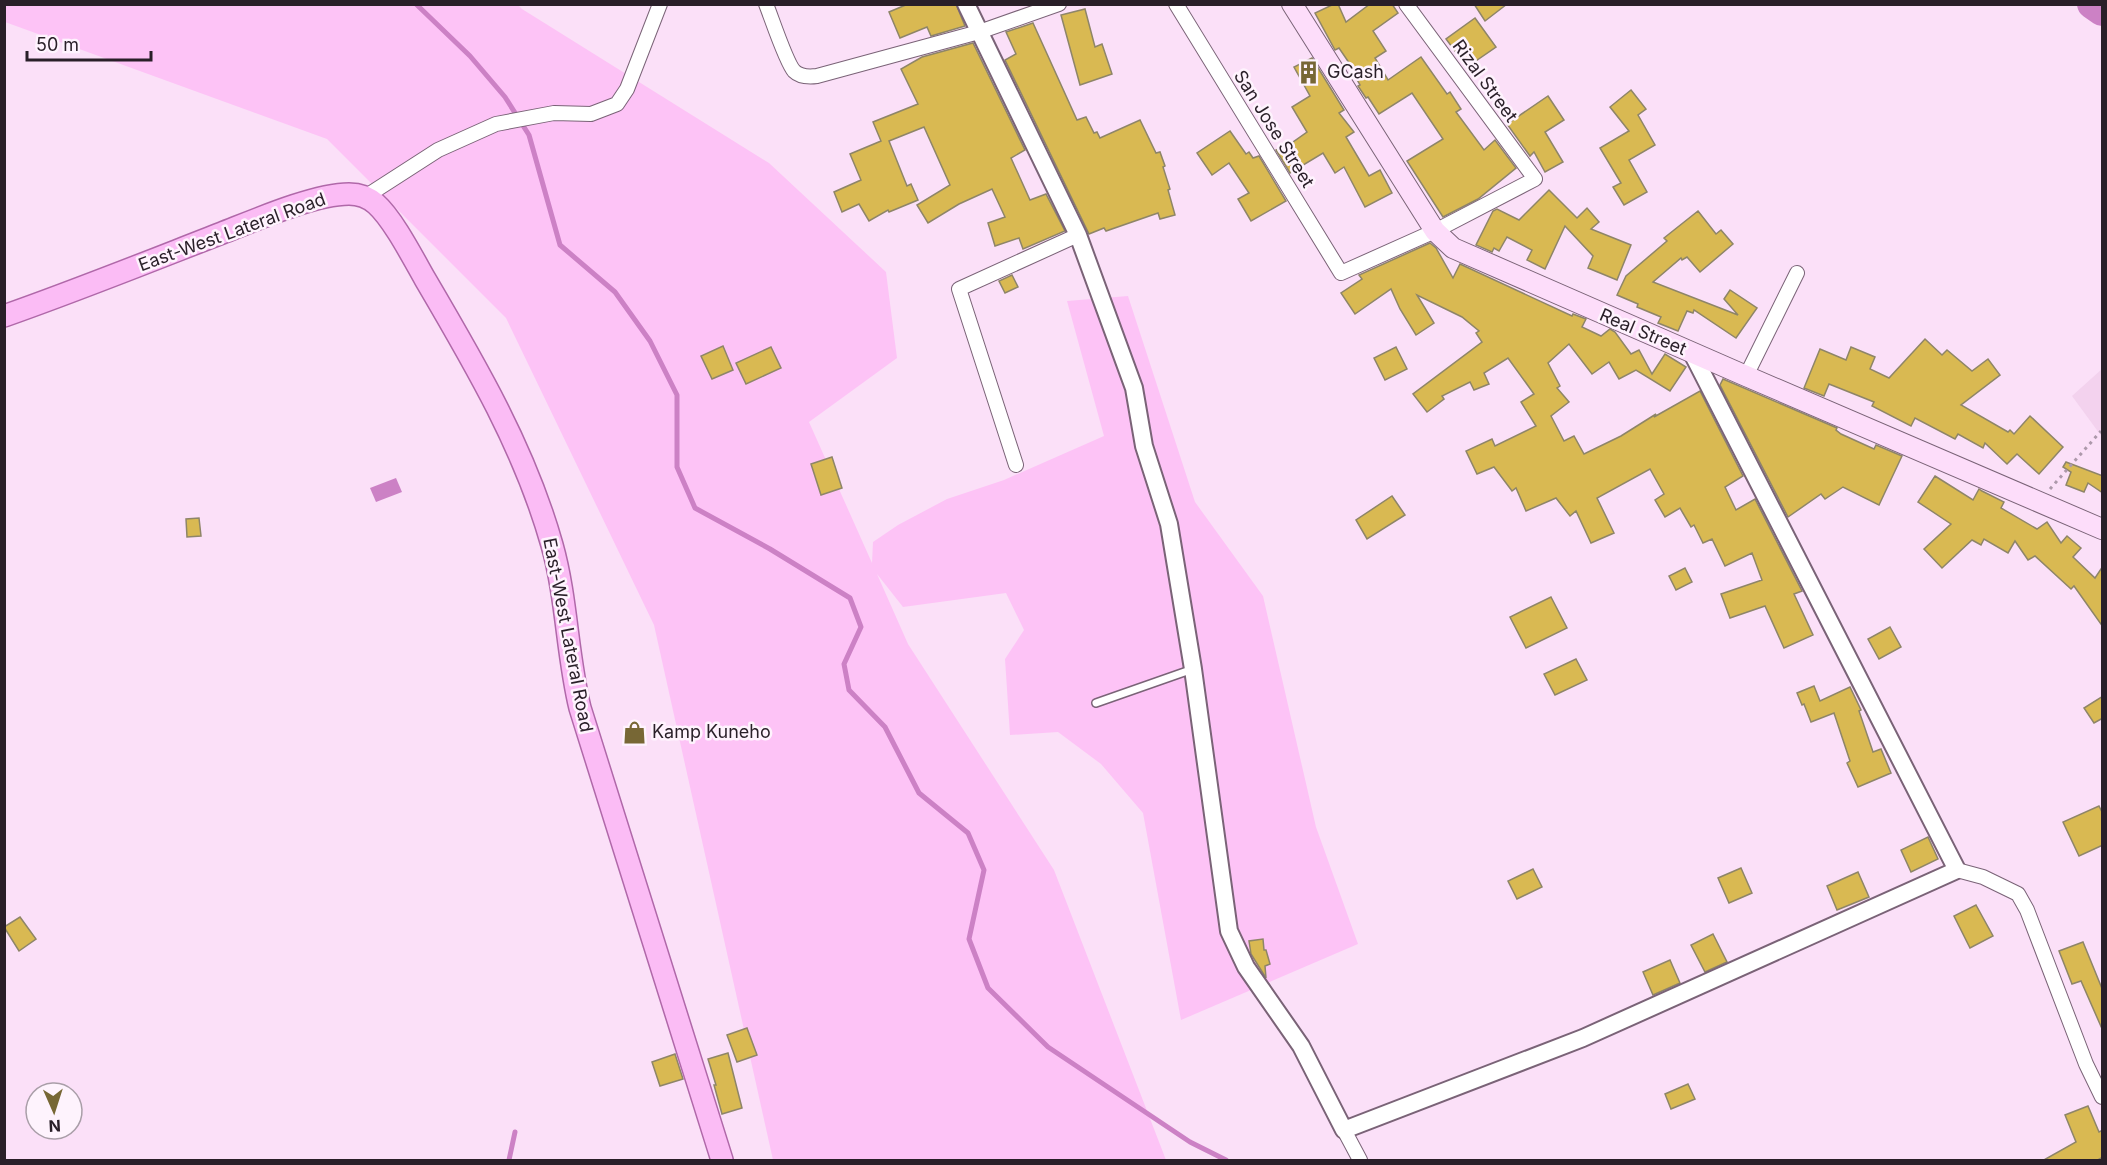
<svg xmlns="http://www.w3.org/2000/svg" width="2107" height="1165" viewBox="0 0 2107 1165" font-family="Inter,sans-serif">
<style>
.built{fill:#f3d2ee}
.green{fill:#fdc3f6}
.water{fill:#cc81c5}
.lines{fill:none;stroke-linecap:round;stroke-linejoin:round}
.stream{stroke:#cc81c5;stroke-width:5}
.river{stroke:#cc81c5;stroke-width:30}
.building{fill:#d9b952;stroke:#8e8568;stroke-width:1.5}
.service-casing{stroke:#7a6377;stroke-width:10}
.minor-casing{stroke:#7a6377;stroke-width:16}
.tertiary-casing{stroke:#7a6377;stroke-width:20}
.secondary-casing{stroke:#7a6377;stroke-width:22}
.primary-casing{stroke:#b068a9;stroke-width:24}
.path{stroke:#ad99ab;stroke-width:3;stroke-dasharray:3 4.5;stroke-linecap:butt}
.service{stroke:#fff;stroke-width:7}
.minor{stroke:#fff;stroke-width:14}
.tertiary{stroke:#fff;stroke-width:16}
.secondary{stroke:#fdddfa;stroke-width:20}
.primary{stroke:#fbbcf5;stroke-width:21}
.labels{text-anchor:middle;stroke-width:5;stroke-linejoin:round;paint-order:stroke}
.poi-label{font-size:18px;fill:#291f28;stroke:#fef3fd;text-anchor:start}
.street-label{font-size:18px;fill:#291f28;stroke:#fef3fd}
</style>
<rect width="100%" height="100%" fill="#fbe0f8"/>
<polygon class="built" points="2102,369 2102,437 2072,396"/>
<polygon class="green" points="4,5 518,5 522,9 769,163 886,272 897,358 809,422 872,563 873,542 898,525 947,499 1004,480 1104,436 1067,301 1128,296 1195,502 1263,596 1316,827 1358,944 1181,1020 1143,813 1101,764 1058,732 1010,735 1005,659 1024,630 1006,593 903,607 877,574 908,644 1054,870 1166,1160 773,1160 654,625 506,318 327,139 5,22"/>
<polygon class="water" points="396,478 402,492 376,502 370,488"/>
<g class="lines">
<g class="stream">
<polyline points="416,4 470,56 505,97 529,135 560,245 615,292 650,341 677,395 677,467 695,508 770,549 850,598 861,627 844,664 849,690 885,727 919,793 968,833 984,870 969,939 988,988 1048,1047 1190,1142 1226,1160"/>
<polyline points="509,1160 515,1132"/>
</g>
<polyline class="river" points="2092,4 2102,11"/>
</g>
<g class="building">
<polygon points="908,4 956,4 965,26 931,36 927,27 900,38 889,12"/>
<polygon points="1334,4 1338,4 1346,22 1370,4 1392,4 1398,13 1373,31 1386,51 1375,58 1388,80 1421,57 1447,94 1450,92 1461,109 1456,112 1484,150 1495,140 1516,168 1478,199 1443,217 1407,161 1443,139 1412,93 1379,114 1368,97 1366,98 1358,86 1360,85 1354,74 1356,73 1339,48 1335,50 1315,13"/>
<polygon points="1474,4 1507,4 1485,21"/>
<polygon points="1085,9 1095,47 1102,44 1112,74 1080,85 1061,15"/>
<polygon points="1475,18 1496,47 1467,67 1446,39"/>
<polygon points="1033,23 1077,120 1086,117 1094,133 1097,132 1100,138 1140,120 1156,153 1160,152 1165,166 1163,167 1170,189 1168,190 1175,215 1160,219 1158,213 1106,231 1104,228 1089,234 1005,60 1016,54 1006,32"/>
<polygon points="973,43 1025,150 1011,158 1030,200 1046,194 1065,231 1023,249 1019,238 995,246 988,223 1005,217 992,189 959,204 928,223 917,205 950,185 924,127 889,141 907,186 911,184 918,200 889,212 888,210 869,221 859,204 842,212 834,192 861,180 850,154 881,141 873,122 918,104 901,69 922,57"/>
<polygon points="1312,58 1344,110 1339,113 1354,132 1346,137 1369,176 1380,170 1392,193 1365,207 1344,167 1335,173 1323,153 1290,173 1276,150 1290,144 1307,132 1292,107 1310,96 1294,67"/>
<polygon points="1631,90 1646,109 1638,115 1655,145 1629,160 1647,192 1624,205 1613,187 1621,183 1600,148 1629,131 1610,107"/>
<polygon points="1548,96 1564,120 1545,132 1563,162 1545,172 1534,152 1530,156 1507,124"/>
<polygon points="1230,131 1246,154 1249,152 1253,158 1259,156 1286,201 1251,221 1238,199 1249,193 1229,163 1212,175 1197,153"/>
<polygon points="1549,190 1577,218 1587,208 1599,222 1591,229 1631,245 1617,280 1588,268 1593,256 1565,226 1545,269 1527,260 1532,250 1507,237 1499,251 1494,248 1492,252 1476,245 1493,211 1497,209 1519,220"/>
<polygon points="1698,211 1716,234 1721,230 1733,244 1700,272 1687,257 1682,260 1681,258 1653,282 1738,315 1724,299 1730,290 1757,308 1736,338 1694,310 1693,313 1687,311 1678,331 1658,323 1661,317 1637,307 1638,304 1617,295 1626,276 1667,241 1664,238"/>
<polygon points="1430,243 1436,248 1453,278 1460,264 1572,316 1573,314 1586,319 1582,327 1601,336 1610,329 1615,332 1631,354 1639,350 1652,374 1665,354 1686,367 1670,391 1636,370 1619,379 1609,362 1592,374 1569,344 1548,363 1560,386 1557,388 1569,402 1551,416 1564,441 1574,436 1584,454 1621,436 1656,414 1654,417 1700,391 1743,476 1725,487 1736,510 1755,499 1802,591 1794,594 1813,635 1784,648 1765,606 1730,618 1721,594 1762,580 1752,553 1725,566 1712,539 1703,543 1694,525 1691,527 1680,508 1665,517 1655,500 1664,494 1650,469 1597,498 1614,533 1591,543 1576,511 1570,516 1556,498 1526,511 1516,488 1512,491 1494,467 1477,474 1466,451 1492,439 1495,446 1536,426 1521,402 1534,394 1508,358 1484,373 1489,384 1474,390 1470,382 1442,396 1444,399 1427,412 1413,394 1482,342 1476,333 1479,331 1462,317 1417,295 1434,323 1416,335 1400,309 1391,289 1355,314 1341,293 1362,279 1359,275"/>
<polygon points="1012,275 1018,287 1005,293 999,281"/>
<polygon points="1925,339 1942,355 1947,350 1972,371 1988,359 2000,375 1961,405 2008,432 2010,430 2014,434 2030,416 2063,447 2039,474 2017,454 2007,464 1985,443 1983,448 1958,434 1955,439 1915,418 1911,426 1872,406 1874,402 1829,384 1824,396 1804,388 1820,349 1846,360 1851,347 1875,357 1870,369 1889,378"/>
<polygon points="723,346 733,370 712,379 701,356"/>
<polygon points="771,347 781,368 746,384 736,363"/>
<polygon points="1396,347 1407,369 1385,380 1374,358"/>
<polygon points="1723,379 1837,428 1836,430 1841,434 1874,449 1876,445 1902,456 1879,505 1843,487 1825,499 1821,494 1788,517 1720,385"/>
<polygon points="832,457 842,488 821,495 811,464"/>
<polygon points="2066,462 2103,476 2103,493 2088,483 2084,492 2066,485 2071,472 2063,467"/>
<polygon points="1935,476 1973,500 1979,489 1982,491 2004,502 2001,508 2037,529 2047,522 2061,543 2067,536 2081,548 2073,557 2095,578 2103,566 2103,627 2074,586 2071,589 2035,556 2028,560 2015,541 2008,553 1984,539 1981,545 1972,540 1942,568 1924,549 1951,524 1918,502"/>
<polygon points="1392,496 1405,515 1367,539 1356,520"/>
<polygon points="199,518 201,536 187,537 186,519"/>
<polygon points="1685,568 1692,582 1676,590 1669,576"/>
<polygon points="1551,597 1567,628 1526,648 1510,617"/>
<polygon points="1890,627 1901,647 1879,659 1868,639"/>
<polygon points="1576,659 1587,680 1555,695 1544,674"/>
<polygon points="1814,686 1820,701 1850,687 1861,710 1859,711 1873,752 1881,749 1891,773 1858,787 1847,763 1850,761 1834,713 1811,722 1804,704 1802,705 1797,693"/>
<polygon points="2103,696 2103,718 2094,723 2084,708"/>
<polygon points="2099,806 2103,814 2103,845 2079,856 2063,822"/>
<polygon points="1928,837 1938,859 1911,872 1901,850"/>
<polygon points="1741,868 1752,893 1729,903 1718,878"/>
<polygon points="1533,869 1542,887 1517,899 1508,881"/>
<polygon points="1858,872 1869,897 1837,910 1827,886"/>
<polygon points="1976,905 1993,936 1970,948 1954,916"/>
<polygon points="20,917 36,939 19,951 4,927"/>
<polygon points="1713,934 1727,962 1705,972 1691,945"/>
<polygon points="1263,939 1264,950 1266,950 1270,964 1265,966 1266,978 1251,954 1249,941"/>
<polygon points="2083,942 2103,991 2103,1031 2081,981 2072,984 2059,951"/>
<polygon points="1670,960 1680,983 1653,995 1643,972"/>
<polygon points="747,1028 757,1055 737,1062 727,1035"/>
<polygon points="728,1053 742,1108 722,1114 714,1085 716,1085 708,1059"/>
<polygon points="675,1054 683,1079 660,1086 652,1062"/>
<polygon points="1688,1084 1695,1099 1671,1109 1665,1094"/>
<polygon points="2088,1106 2099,1132 2103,1130 2103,1157 2096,1161 2042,1161 2076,1142 2065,1115"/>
</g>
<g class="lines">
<defs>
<polyline id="service" points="1096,703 1193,669"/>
<g id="minor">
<path d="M766,4c6,15 20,58 28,67 6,6 15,6 23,5l162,-44 80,-28"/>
<polyline points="1176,4 1341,273 1435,231 1535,179 1406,4"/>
<polyline points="365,197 438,150 496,124 554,113 591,114 617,104 627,89 660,4"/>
<polyline points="1746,376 1797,273"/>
<polyline points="1016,465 959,289 1078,235"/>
<polyline points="1957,870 1983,877 2018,894 2027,910 2086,1064 2102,1097"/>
<polyline points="1344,1130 1360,1160"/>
</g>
<polyline id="tertiary" points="966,4 1078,235 1134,388 1144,446 1169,524 1193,669 1229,931 1246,967 1301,1046 1344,1130 1583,1038 1957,870 1692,353"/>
<polyline id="secondary" points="1292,4 1435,231 1453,248 1746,376 2102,529"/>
<path id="primary" d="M4,316c74,-26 146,-55 218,-83 33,-13 93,-39 127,-39 10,0 19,3 27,10 17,15 37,54 49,75 50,85 100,170 127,266 15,53 15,110 28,163l142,452"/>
</defs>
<use href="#service" class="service-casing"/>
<use href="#minor" class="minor-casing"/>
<use href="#tertiary" class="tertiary-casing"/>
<use href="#secondary" class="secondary-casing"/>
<use href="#primary" class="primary-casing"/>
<polyline class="path" points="2050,489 2101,431"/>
<use href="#service" class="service"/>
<use href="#minor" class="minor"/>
<use href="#tertiary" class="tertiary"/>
<use href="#secondary" class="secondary"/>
<use href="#primary" class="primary"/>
</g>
<defs>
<symbol id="building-bare" viewBox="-9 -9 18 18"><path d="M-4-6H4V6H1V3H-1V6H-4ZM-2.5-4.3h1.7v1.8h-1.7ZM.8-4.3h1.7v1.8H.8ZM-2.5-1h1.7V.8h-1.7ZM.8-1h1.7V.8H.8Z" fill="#776735" stroke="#fef3fd" stroke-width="2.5" paint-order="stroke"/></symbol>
<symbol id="shop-bare" viewBox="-9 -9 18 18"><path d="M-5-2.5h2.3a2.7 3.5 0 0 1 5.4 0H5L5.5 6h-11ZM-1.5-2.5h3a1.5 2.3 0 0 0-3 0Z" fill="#776735" stroke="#fef3fd" stroke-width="2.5" paint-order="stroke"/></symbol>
</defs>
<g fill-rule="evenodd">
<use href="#building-bare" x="1292" y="56" width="33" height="33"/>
<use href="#shop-bare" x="618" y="716" width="33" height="33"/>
</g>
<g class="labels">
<g class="poi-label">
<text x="1327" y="78">GCash</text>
<text x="652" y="738">Kamp Kuneho</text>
</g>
<g class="street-label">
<text transform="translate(1485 81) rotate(54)" y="6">Rizal Street</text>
<text transform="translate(1274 129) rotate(58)" y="6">San Jose Street</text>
<text transform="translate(232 232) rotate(-20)" y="6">East-West Lateral Road</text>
<text transform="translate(1643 332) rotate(23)" y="6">Real Street</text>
<text transform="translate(568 635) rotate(79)" y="6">East-West Lateral Road</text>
</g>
</g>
<rect width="2107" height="1165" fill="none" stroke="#291f28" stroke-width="12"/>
<g transform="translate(54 1111) rotate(177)"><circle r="28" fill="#fef3fd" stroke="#a99ea8" stroke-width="1.5"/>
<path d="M0-4.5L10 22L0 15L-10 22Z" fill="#776735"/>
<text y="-9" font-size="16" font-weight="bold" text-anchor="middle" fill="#291f28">N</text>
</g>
<path d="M27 51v9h124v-9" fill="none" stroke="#291f28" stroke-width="3"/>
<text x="36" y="51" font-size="18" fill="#291f28" stroke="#fef3fd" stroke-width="4.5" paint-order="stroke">50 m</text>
</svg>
